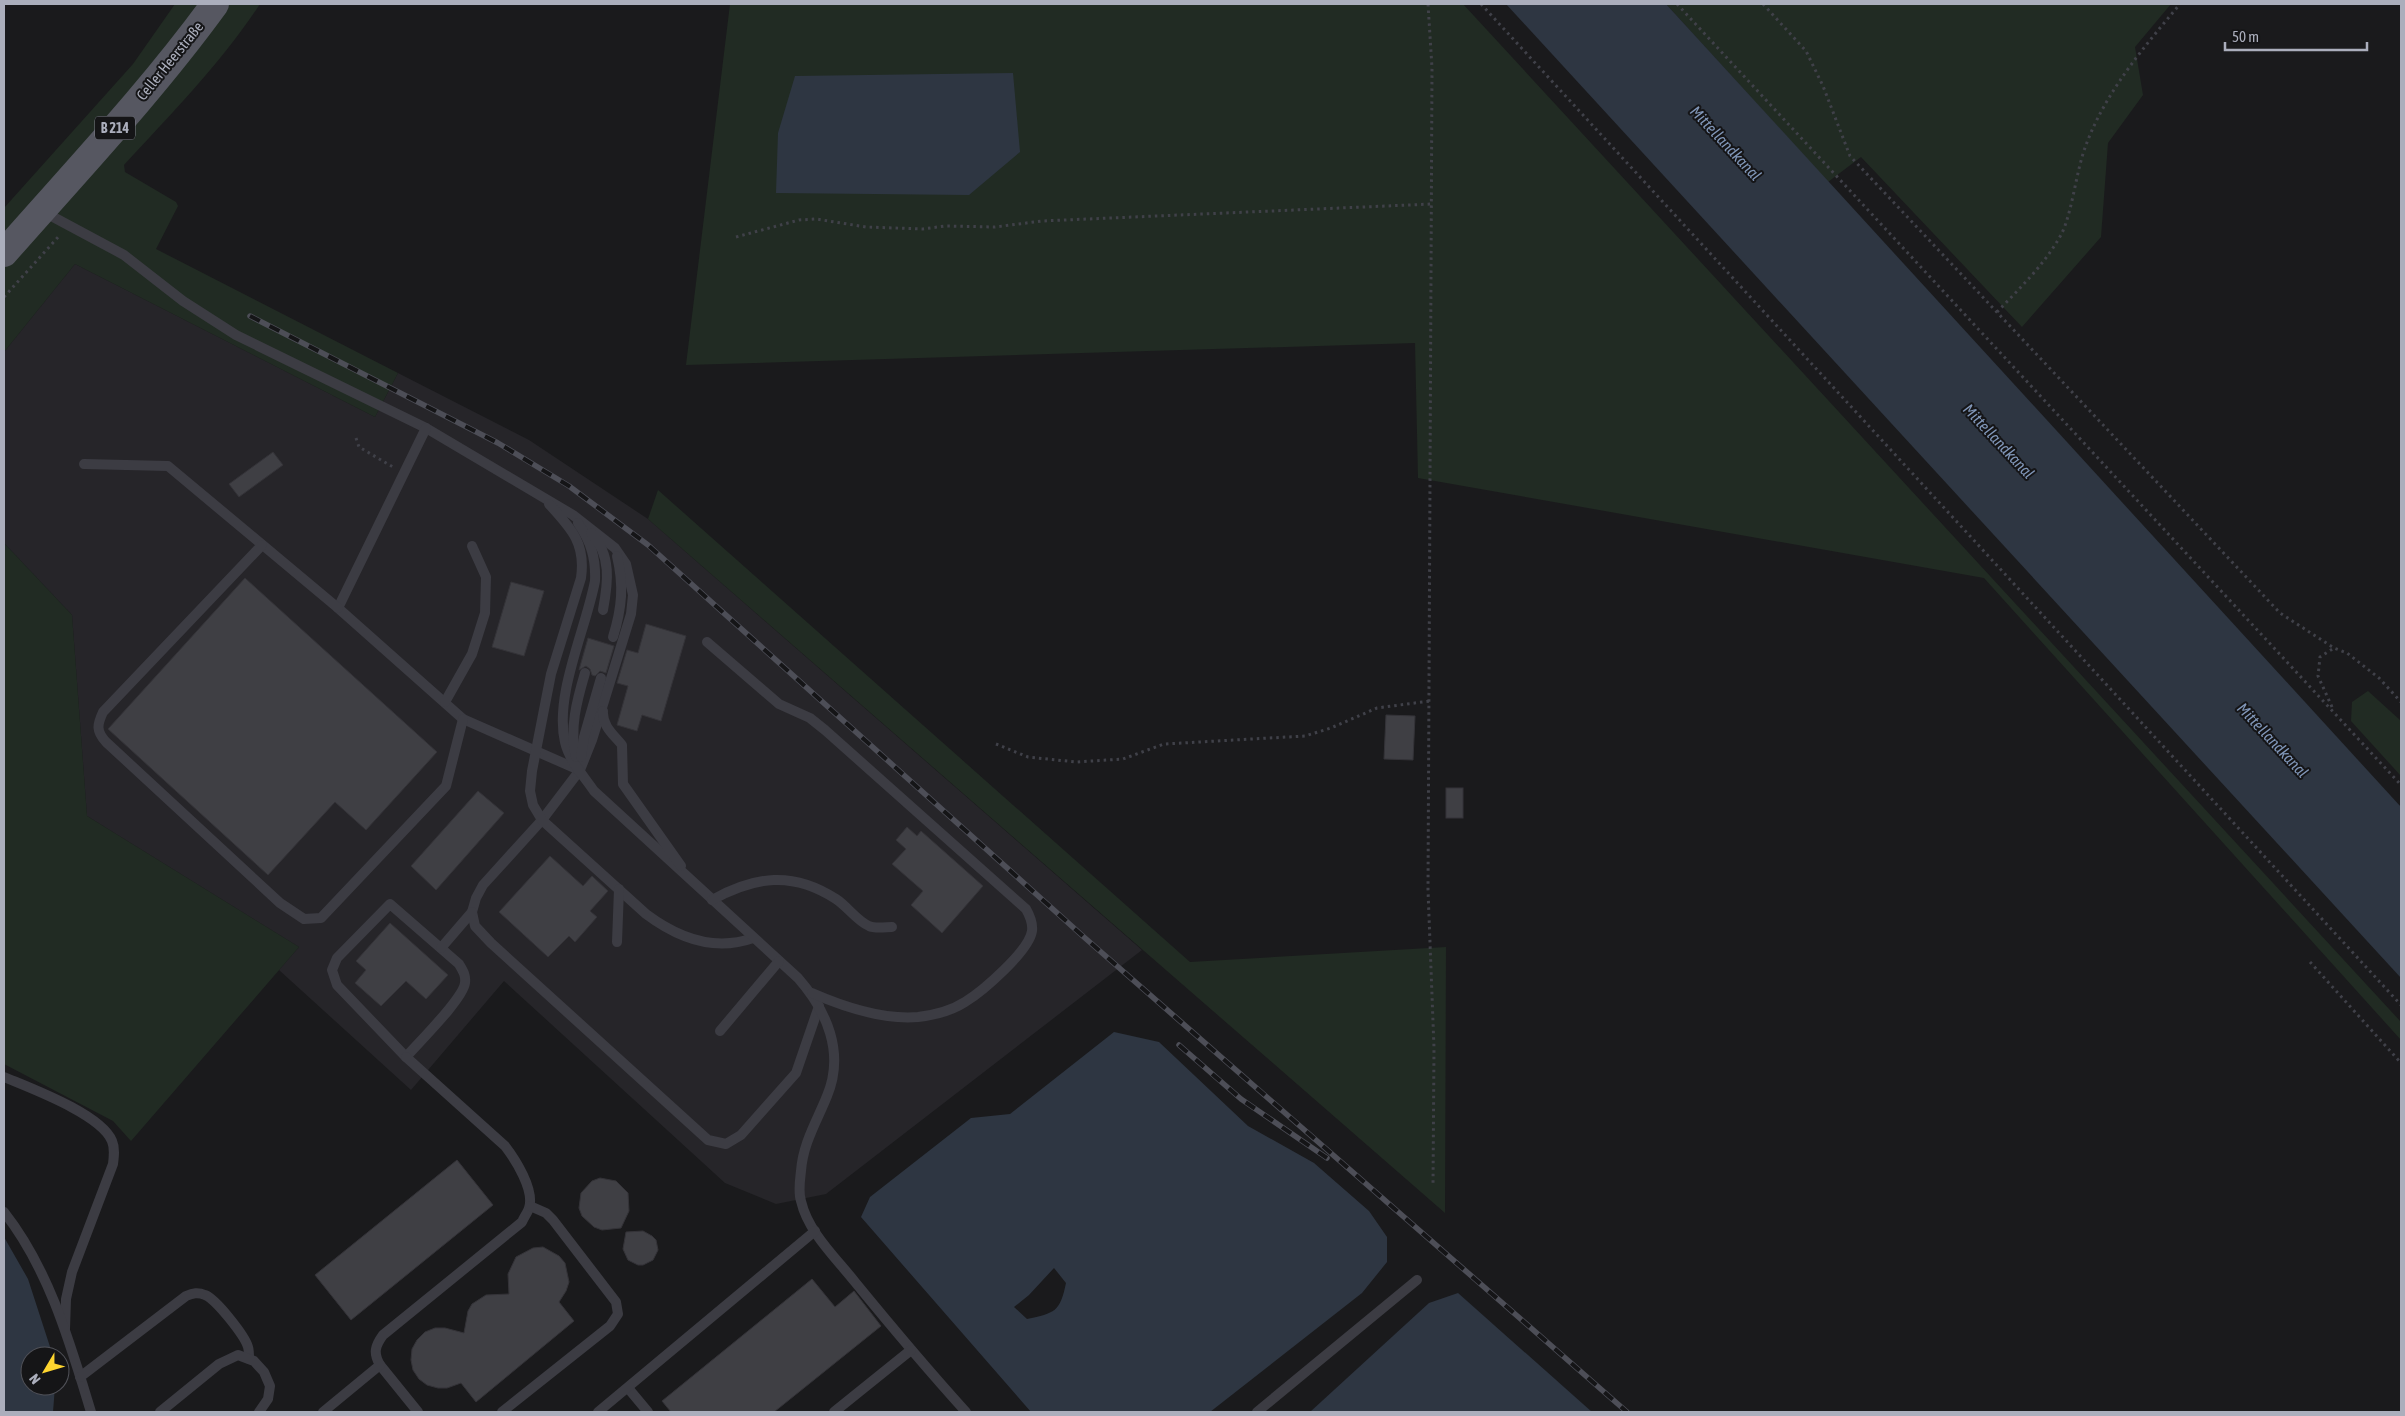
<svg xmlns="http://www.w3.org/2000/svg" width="2405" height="1416" viewBox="0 0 2405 1416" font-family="'Asap Condensed',sans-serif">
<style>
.built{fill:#262529}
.green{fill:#212b23}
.water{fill:#2e3642;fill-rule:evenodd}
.building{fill:#3f3f44;stroke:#343338}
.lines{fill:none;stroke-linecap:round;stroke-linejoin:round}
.path{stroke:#404149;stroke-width:3;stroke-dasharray:2.5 4;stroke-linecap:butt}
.lane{stroke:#3c3c43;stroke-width:10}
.primary{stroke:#565761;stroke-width:28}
.rail-casing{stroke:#4d4e57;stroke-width:5.5}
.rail{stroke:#151517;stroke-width:4;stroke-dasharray:11;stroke-linecap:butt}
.labels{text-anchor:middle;stroke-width:4;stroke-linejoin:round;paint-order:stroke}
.shield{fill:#151517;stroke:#7e808a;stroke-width:1}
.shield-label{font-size:14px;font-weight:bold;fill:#abaebc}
.street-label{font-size:15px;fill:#abaebc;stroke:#151517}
.water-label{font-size:16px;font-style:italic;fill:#8197b9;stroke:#151517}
</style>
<rect width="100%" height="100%" fill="#1a1a1c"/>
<polygon class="built" points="75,264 375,417 398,373 529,440 648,519 1142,950 826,1194 776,1204 725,1183 504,981 411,1090 279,970 299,947 87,816 72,615 4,543 4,352"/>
<g class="green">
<path d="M175,4h85c-38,58 -89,110 -136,161l1,7 51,30 2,4 -22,43 242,124 -23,44 -300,-153 -71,88v-144l129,-144z"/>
<polygon points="730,4 1463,4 2401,1022 2401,1040 1984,578 1418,478 1415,343 686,365"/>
<polygon points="1666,4 2171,4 2135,47 2143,95 2108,143 2101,237 2022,327 1861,157 1828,182"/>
<polygon points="658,490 1190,962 1446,947 1445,1213 648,519"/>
<polygon points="4,543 72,615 87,816 299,947 131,1141 113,1121 4,1064"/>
<polygon points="2368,691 2401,721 2401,776 2351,721 2352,702"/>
</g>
<g class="water">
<polygon points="1506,4 1666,4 2401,807 2401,978"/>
<polygon points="1013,73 1020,152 969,195 776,193 778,133 795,76"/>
<path d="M1114,1032l45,10 89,84 66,37 55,48 18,26v25l-25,31 -152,119h-179l-170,-195 9,-20 101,-79 39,-4zM1054,1268l12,15c-6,29 -11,30 -39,36l-13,-12 15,-12z"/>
<polygon points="4,1237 28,1279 53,1356 30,1356 30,1386 55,1386 53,1412 4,1412"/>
<polygon points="1458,1293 1592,1412 1310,1412 1429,1303"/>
</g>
<g class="building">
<polygon points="273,452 283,465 239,497 229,484"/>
<polygon points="245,578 437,752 366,830 335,802 268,875 108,729"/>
<polygon points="511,582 544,591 524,656 492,647"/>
<polygon points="646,624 686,636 661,721 642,715 637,731 617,725 628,686 617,683 627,650 638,653"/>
<polygon points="588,638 614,646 606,673 600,671 595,676 592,675 590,669 586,666 579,670"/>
<polygon points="1386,715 1415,716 1413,760 1384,759"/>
<rect x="1446" y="788" width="17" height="30"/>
<polygon points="478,791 504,813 436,890 411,866"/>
<polygon points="907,827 917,836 921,831 983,886 942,933 911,905 923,891 892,864 906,849 896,840"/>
<polygon points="550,856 583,886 592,876 608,891 590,911 597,917 575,942 569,936 548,957 499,912"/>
<polygon points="390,923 448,975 426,999 406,981 381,1006 355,983 366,970 356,961"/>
<polygon points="457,1160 493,1205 351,1320 315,1275"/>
<polygon points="600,1178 616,1181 628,1193 629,1211 621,1228 602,1230 594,1227 582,1216 579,1208 581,1193 592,1181"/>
<polygon points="643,1231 652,1236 656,1240 658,1250 653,1260 643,1265 638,1265 628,1260 623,1249 626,1232"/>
<polygon points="543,1247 559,1256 565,1263 569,1282 566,1291 559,1302 574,1321 476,1402 461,1383 447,1388 438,1388 427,1385 419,1379 413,1370 411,1360 412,1349 417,1340 425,1332 435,1328 445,1328 464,1333 468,1311 472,1304 486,1295 509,1294 508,1274 516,1257 533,1248"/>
<polygon points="812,1279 835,1307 854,1291 881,1326 774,1412 671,1412 662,1401"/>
</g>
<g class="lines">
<g class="path">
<polyline points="1428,4 1432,68 1428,890 1434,1048 1433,1186"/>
<polyline points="1481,4 2401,1005"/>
<polyline points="1677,4 2401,785"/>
<polyline points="1763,4 1806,51 1823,86 1850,156 2280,613 2334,648 2347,653 2379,678 2401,702"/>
<polyline points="736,237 799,220 816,219 866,227 923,229 945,226 995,227 1042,221 1432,204"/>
<polyline points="4,297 60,235"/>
<path d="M1997,312c23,-24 49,-49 65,-79 11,-24 14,-62 24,-88 20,-54 58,-98 94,-141"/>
<polyline points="356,438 359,447 393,467"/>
<polyline points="2332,707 2318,676 2320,657 2334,648"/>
<polyline points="996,744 1028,757 1076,762 1123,759 1164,744 1305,736 1331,728 1377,708 1430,701"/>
<polyline points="2310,962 2401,1063"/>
</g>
<g class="lane">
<polyline points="42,211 124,255 183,301 236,335 426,428 573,515 615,548 626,564 633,595 631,614 592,740 580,770 542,820 483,885 476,898 472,912 475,926 491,943 708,1140 726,1144 741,1135 796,1073 819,1006"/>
<polyline points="426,428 338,608 463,719 579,770"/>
<polyline points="84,464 168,466 338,608"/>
<path d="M549,504c22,24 37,39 32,74l-30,96 -19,97 -2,20 3,14 9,15 104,94c32,24 68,38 107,24"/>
<path d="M578,523c13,19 18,35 17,58 -9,48 -41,114 -30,161 4,18 18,33 29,49l204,187c29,33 47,75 29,118 -10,25 -24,47 -26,75 -1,9 -3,21 0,30 7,31 35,57 54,81 36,44 73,88 111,130"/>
<path d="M591,533c21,22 17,50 12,77"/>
<path d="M262,545l-159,167c-6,13 -7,19 3,30l174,161 24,16 17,-1 125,-132 17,-67"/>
<path d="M613,637c9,-29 11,-52 4,-81"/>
<path d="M707,642l72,62 31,14 15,12 201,179c4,7 7,14 6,22 -3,20 -49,60 -67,71 -14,9 -30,13 -47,15 -36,3 -74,-10 -106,-24"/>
<polyline points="445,702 472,654 485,613 486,577 472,546"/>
<path d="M603,711c-1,15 11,24 19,34l1,39 58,82"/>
<path d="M576,757c-7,-28 1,-57 9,-84"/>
<polyline points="581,757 584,737 601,678"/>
<path d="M712,900c43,-24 81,-29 124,-1 11,7 21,22 33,27 6,3 17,1 23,1"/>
<path d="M390,904l69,60c4,7 7,11 6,19 -2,16 -46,59 -59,74l-69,-72 -5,-15 5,-12z"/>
<polyline points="617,942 619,889"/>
<polyline points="441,948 472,912"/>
<polyline points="720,1031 779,961"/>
<path d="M4,1077c26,11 97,37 108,64 3,7 2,15 1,23l-41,108 -6,27 -1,30"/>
<path d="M4,1212c45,57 66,131 87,200"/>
<polyline points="380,1365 418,1412"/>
<path d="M80,1377l106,-81c7,-3 12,-4 19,-1 11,4 40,41 43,52 1,3 1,8 1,12"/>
<polyline points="628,1388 648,1412"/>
<polyline points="160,1412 219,1364 238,1355 254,1361 264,1372 270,1386 268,1399 259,1412"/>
<path d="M323,1412l57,-47c-7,-12 -5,-19 3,-30l139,-113c2,-5 6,-10 7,-14 6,-18 -14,-49 -24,-62l-99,-89"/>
<polyline points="502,1412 610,1326 618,1314 616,1302 553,1220 546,1213 530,1206"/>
<polyline points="598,1412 815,1231"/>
<polyline points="834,1412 911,1350"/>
<polyline points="1257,1412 1417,1280"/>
</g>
<path class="primary" d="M4,253c72,-82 147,-161 211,-249"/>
<defs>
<g id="rail">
<polyline points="250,316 498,443 569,486 648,545 1085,938 1627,1412"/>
<polyline points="1179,1045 1241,1099 1327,1158"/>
</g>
</defs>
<use href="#rail" class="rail-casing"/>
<use href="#rail" class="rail"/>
</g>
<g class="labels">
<rect class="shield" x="95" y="116.5" width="40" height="23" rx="4"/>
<g class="shield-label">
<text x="115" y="133">B 214</text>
</g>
<g class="street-label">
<text transform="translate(170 61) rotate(-51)" y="5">Celler Heerstraße</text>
</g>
<g class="water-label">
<text transform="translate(1726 143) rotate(47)" y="6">Mittellandkanal</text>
<text transform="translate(1999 441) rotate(47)" y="6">Mittellandkanal</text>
<text transform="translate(2273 740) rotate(47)" y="6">Mittellandkanal</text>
</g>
</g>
<rect width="2405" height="1416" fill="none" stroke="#abaebc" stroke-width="10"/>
<g transform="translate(45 1371) rotate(232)"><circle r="24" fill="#151517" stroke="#515259"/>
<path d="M0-4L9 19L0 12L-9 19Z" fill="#fed52f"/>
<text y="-8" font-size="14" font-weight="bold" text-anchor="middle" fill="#abaebc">N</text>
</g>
<path d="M2225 42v8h142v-8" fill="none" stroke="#abaebc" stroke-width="2.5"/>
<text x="2232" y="42" font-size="15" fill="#abaebc" stroke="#151517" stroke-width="4" paint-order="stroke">50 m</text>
</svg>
